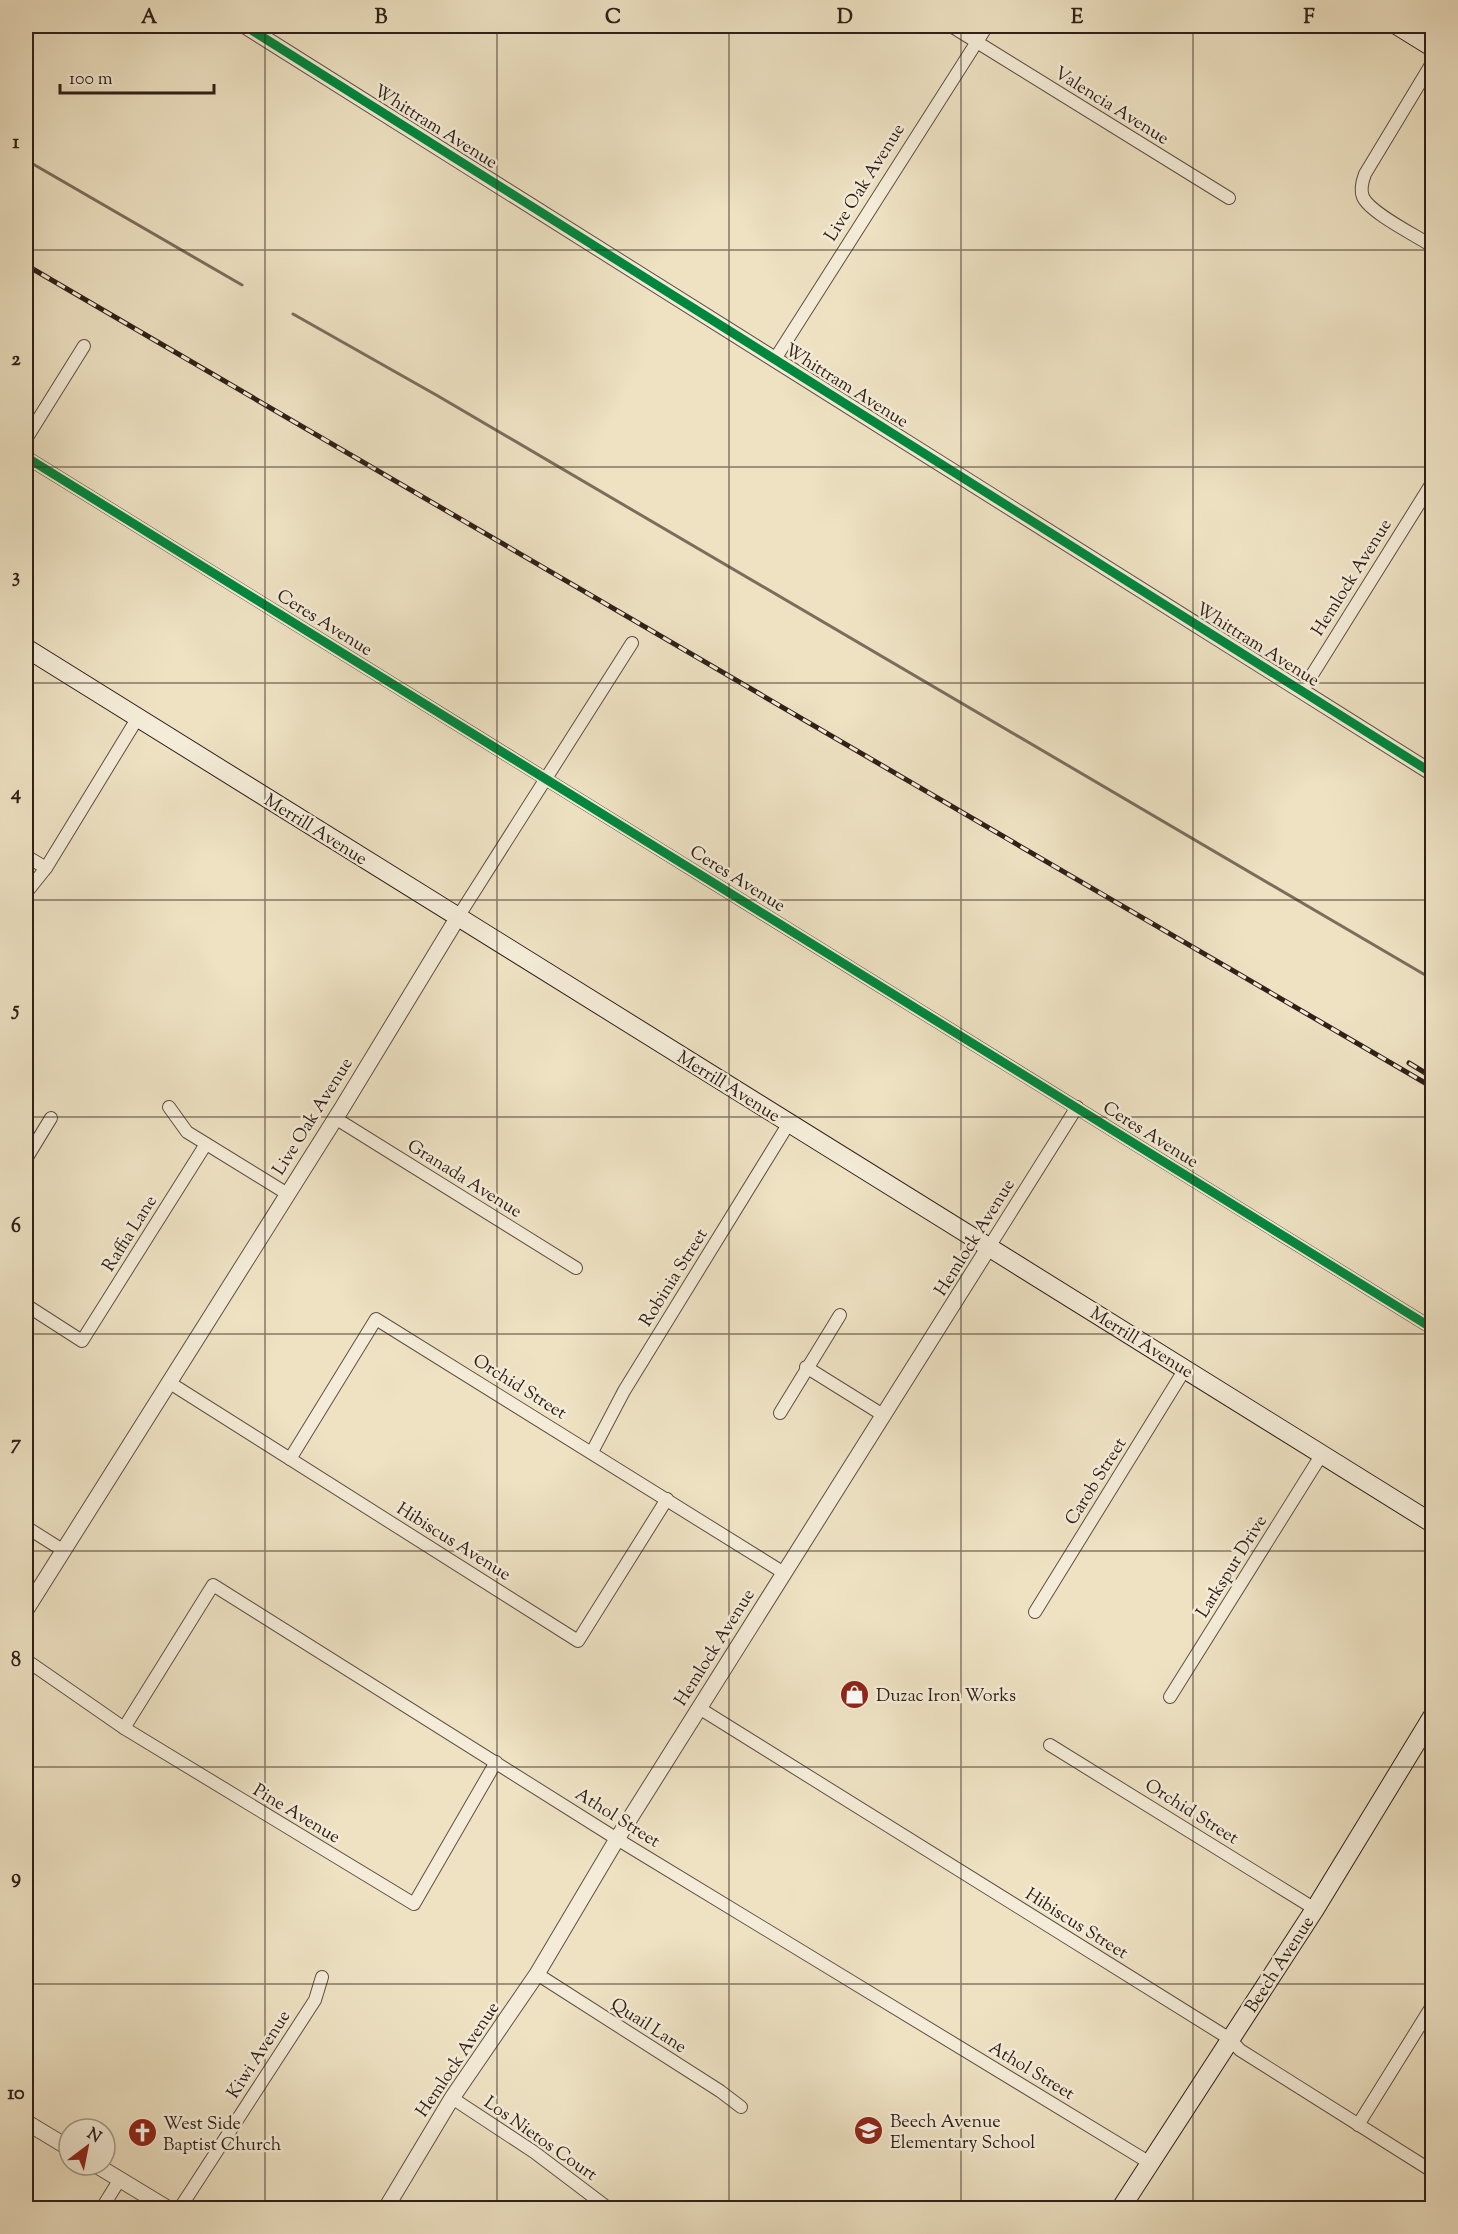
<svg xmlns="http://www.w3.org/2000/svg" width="1458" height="2234" viewBox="0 0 1458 2234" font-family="'Sorts Mill Goudy',serif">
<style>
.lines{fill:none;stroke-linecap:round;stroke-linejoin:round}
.stream{stroke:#7b6d5c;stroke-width:3}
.minor-casing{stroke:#5f5043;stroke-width:14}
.tertiary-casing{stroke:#5f5043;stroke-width:17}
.secondary-casing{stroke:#2f2018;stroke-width:20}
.minor{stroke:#f4ecd8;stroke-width:12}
.tertiary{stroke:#f4ecd8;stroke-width:15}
.secondary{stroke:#f4ecd8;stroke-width:18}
.rail-casing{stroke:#2f2018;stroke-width:5}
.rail{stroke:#f4ecd8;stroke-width:3;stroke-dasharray:9;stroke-linecap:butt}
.cycleway-casing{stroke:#f4ecd8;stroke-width:13}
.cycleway{stroke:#00873e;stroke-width:9}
.grid{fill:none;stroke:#2f2018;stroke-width:1.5;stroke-opacity:0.55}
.labels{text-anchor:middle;stroke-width:5;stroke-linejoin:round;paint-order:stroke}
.street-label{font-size:18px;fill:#2f2018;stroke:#f4ecd8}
.poi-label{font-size:18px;fill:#2f2018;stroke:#f4ecd8;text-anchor:start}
.neatline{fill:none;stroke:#2f2018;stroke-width:2}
.grid-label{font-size:20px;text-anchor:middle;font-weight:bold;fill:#2f2018}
</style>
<rect width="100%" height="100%" fill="#eee2c3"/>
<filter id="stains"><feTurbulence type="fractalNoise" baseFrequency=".00333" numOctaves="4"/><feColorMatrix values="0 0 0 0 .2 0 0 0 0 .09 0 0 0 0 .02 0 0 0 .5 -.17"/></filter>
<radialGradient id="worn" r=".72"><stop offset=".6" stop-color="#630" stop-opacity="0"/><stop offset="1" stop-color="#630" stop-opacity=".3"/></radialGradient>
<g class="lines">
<g class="stream">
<polyline points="26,160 242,285"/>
<polyline points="293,314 438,396 1432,979"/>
</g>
<defs>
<g id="minor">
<polyline points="951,26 1229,198"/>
<path d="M1432,63l-67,111c-3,8 -5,16 -2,23 7,16 54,39 69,49"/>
<polyline points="775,359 987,26"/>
<polyline points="26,439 84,346"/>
<polyline points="26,457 1432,1328"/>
<polyline points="1302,691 1432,483"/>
<polyline points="26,856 46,868"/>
<polyline points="26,893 46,868 137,719"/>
<polyline points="458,917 632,643"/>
<polyline points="169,1107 187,1132 286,1193"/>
<polyline points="335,1118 576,1268"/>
<polyline points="26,1159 51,1118"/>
<polyline points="989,1247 1077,1107"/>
<polyline points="26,1305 82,1341 206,1144"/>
<polyline points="806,1367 883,1415"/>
<polyline points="170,1383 578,1641 667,1499"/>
<polyline points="780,1413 840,1315"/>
<polyline points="592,1452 624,1391 789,1123"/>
<polyline points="290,1459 376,1319 784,1573"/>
<polyline points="26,1527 64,1551"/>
<polyline points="1035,1612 1185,1369"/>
<polyline points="26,1660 124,1728 414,1904 496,1762"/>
<polyline points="1170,1697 1322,1454"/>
<polyline points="699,1708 1230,2039 1240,2050 1432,2171"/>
<polyline points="124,1728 213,1585 617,1839 1150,2163"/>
<polyline points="1050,1745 1315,1909"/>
<polyline points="537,1974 720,2091 741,2107"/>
<polyline points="452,2098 534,2152 608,2208"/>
<polyline points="1358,2125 1432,2006"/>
<polyline points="102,2208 120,2179"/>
<polyline points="180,2208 315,2000 322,1977"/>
</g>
<g id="tertiary">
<polyline points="245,26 1432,773"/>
<polyline points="26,1610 342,1108 458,917"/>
<polyline points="26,2122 69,2148"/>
<polyline points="96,2165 167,2208"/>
<polyline points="386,2208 452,2098 537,1974 617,1839 989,1247"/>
</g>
<g id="secondary">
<polyline points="1398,26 1432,47"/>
<polyline points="26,648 1432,1523"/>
<polyline points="1121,2208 1315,1909 1432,1717"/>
</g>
</defs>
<use href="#minor" class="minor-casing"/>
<use href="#tertiary" class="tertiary-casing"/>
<use href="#secondary" class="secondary-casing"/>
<use href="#minor" class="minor"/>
<use href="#tertiary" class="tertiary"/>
<use href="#secondary" class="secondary"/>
<defs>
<g id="rail">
<polyline points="26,265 1432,1087"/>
<polyline points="1409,1063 1432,1077"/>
</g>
</defs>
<use href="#rail" class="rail-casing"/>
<use href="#rail" class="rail"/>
<defs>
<g id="cycleway">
<polyline points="245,26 1432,773"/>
<polyline points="26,457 1432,1328"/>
</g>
</defs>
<use href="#cycleway" class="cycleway-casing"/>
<use href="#cycleway" class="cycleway"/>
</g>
<path class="grid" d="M265,26v2182M497,26v2182M729,26v2182M961,26v2182M1193,26v2182M26,250h1406M26,467h1406M26,683h1406M26,900h1406M26,1117h1406M26,1334h1406M26,1551h1406M26,1767h1406M26,1984h1406"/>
<defs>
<symbol id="shop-disc" viewBox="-11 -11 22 22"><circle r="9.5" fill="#8f2418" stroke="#f4ecd8"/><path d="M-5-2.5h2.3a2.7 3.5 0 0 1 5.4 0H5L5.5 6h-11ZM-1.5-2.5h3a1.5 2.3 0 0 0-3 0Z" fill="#fff"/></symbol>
<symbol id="school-disc" viewBox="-11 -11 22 22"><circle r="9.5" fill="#8f2418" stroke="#f4ecd8"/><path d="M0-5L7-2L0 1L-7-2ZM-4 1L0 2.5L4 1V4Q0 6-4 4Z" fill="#fff"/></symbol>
<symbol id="church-disc" viewBox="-11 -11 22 22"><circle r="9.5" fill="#8f2418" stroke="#f4ecd8"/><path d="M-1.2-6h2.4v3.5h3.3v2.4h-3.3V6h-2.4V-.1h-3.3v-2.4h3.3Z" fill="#fff"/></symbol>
</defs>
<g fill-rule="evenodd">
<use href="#shop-disc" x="838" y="1678" width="33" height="33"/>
<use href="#school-disc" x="852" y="2114" width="33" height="33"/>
<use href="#church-disc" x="126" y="2116" width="33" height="33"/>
</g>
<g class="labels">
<g class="street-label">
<text transform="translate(1112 105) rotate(32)" y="6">Valencia Avenue</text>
<text transform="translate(436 126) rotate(32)" y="6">Whittram Avenue</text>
<text transform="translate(864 182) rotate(-58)" y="6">Live Oak Avenue</text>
<text transform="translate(847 385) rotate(32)" y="6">Whittram Avenue</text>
<text transform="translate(1351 577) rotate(-58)" y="6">Hemlock Avenue</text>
<text transform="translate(325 622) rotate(32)" y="6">Ceres Avenue</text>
<text transform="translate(1258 644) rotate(32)" y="6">Whittram Avenue</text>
<text transform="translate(316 829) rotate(32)" y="6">Merrill Avenue</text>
<text transform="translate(738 878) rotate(32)" y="6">Ceres Avenue</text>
<text transform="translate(729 1086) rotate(32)" y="6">Merrill Avenue</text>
<text transform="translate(312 1116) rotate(-58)" y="6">Live Oak Avenue</text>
<text transform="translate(1151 1134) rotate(32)" y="6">Ceres Avenue</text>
<text transform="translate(465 1178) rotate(32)" y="6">Granada Avenue</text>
<text transform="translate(129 1233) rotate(-58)" y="6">Raffia Lane</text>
<text transform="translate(974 1237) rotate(-58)" y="6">Hemlock Avenue</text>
<text transform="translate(673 1277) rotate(-58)" y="6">Robinia Street</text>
<text transform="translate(1142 1342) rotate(32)" y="6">Merrill Avenue</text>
<text transform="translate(520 1386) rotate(32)" y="6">Orchid Street</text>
<text transform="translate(1095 1481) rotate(-58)" y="6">Carob Street</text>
<text transform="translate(454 1541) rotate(32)" y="6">Hibiscus Avenue</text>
<text transform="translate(1231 1566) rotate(-58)" y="6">Larkspur Drive</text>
<text transform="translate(714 1647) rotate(-58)" y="6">Hemlock Avenue</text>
<text transform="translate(1192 1811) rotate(32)" y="6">Orchid Street</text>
<text transform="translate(297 1813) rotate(31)" y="6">Pine Avenue</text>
<text transform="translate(618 1817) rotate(32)" y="6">Athol Street</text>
<text transform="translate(1077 1923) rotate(32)" y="6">Hibiscus Street</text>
<text transform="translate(1279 1964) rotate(-57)" y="6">Beech Avenue</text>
<text transform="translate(649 2025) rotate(33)" y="6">Quail Lane</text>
<text transform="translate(258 2054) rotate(-57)" y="6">Kiwi Avenue</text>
<text transform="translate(457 2059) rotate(-56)" y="6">Hemlock Avenue</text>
<text transform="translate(1032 2070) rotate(31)" y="6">Athol Street</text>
<text transform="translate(541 2138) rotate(35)" y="6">Los Nietos Court</text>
</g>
<g class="poi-label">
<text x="876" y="1701">Duzac Iron Works</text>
<text x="890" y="2127">Beech Avenue<tspan x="890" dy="21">Elementary School</tspan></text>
<text x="163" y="2129">West Side<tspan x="163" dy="21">Baptist Church</tspan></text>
</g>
</g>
<rect width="1458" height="2234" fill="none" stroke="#eee2c3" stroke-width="66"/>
<g transform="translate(87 2147) rotate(32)"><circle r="28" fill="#f4ecd8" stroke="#a59a8b" stroke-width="1.5"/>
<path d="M0-4.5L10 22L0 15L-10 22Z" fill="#8f2418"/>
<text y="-9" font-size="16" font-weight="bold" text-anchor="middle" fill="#2f2018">N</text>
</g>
<path d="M60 84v9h154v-9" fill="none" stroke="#2f2018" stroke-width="3"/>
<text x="69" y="84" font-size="18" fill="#2f2018" stroke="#f4ecd8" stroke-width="4.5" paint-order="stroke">100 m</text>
<rect x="33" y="33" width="1392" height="2168" class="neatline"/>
<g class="grid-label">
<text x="149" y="23">A</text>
<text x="381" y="23">B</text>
<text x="613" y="23">C</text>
<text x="845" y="23">D</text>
<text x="1077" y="23">E</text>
<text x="1309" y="23">F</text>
<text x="16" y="148">1</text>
<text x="16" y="365">2</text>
<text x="16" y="582">3</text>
<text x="16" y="799">4</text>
<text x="16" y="1015">5</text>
<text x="16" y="1232">6</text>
<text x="16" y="1449">7</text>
<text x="16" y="1666">8</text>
<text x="16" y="1883">9</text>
<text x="16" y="2099">10</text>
</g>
<rect width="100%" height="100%" filter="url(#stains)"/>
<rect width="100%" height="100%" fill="url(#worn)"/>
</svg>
